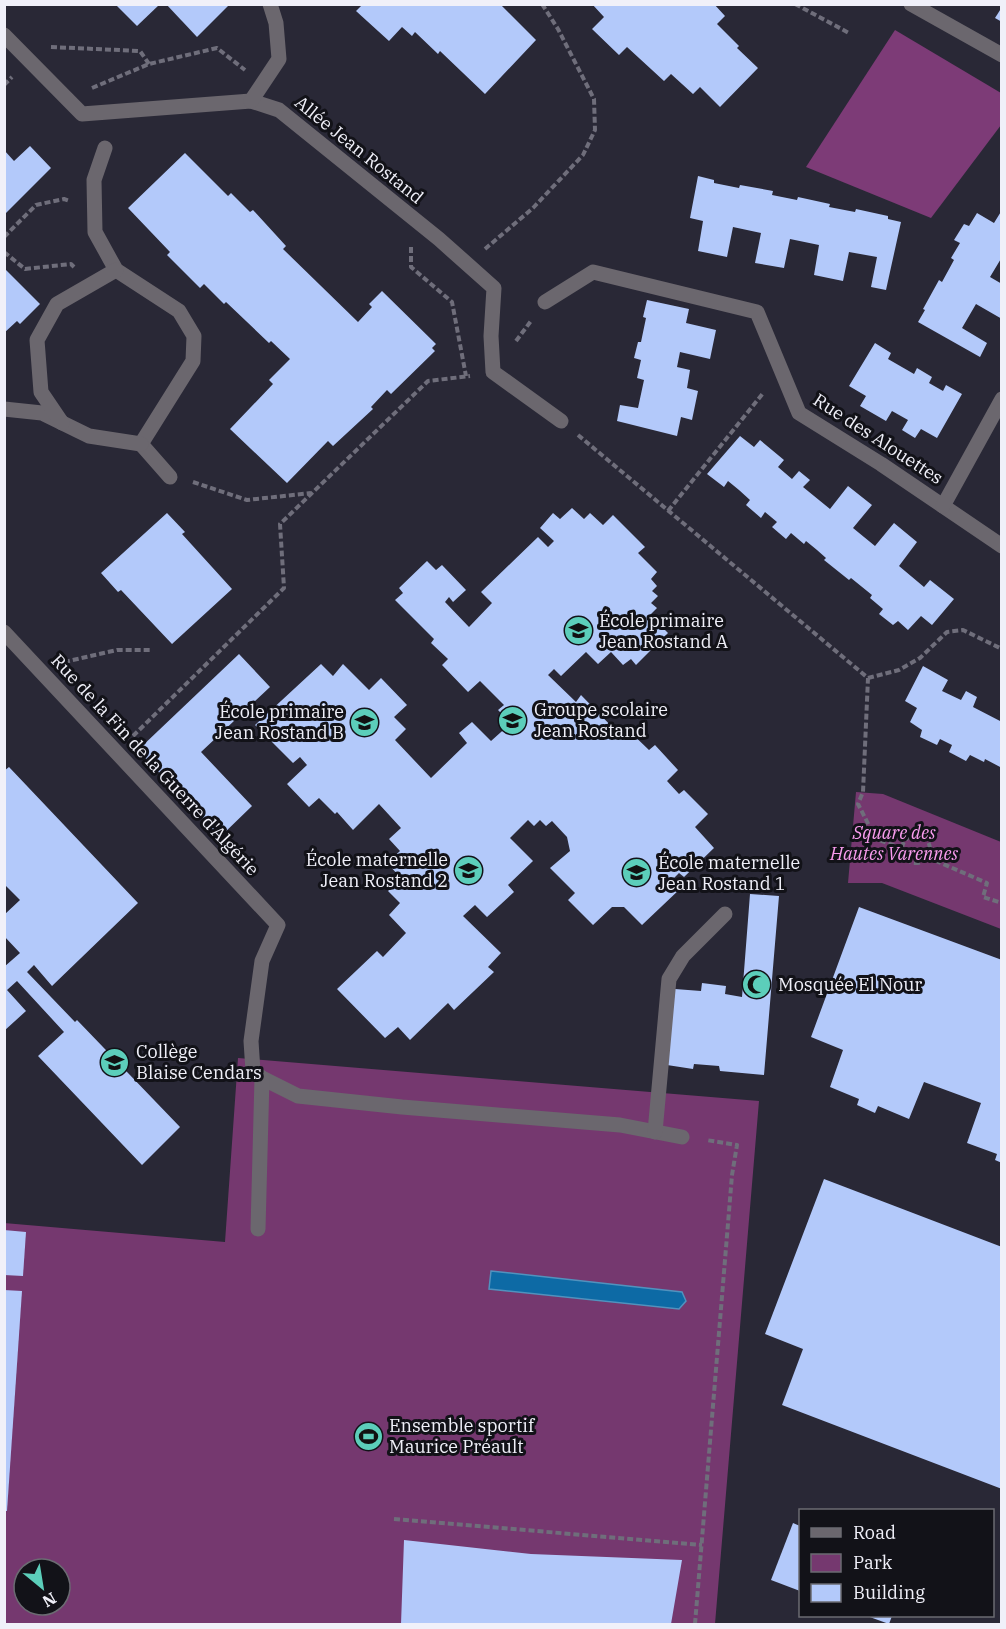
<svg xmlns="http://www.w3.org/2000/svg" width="1006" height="1629" viewBox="0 0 1006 1629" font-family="'IBM Plex Serif',serif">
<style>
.green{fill:#75386f;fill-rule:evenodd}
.forest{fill:#7d3b77}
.water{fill:#0d6aa5;stroke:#5192be;stroke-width:1.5}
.building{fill:#b3c9fa}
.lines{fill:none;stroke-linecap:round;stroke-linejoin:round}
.path{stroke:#6f6e7b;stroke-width:4;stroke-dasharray:6 3;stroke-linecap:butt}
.minor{stroke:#6b676e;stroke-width:15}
.labels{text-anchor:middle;stroke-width:6;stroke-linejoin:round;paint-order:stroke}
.street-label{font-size:18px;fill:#f0f0f9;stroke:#121218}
.poi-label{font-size:18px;fill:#f0f0f9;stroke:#121218;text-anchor:start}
.park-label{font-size:18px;font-style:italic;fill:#f99cee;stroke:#121218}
</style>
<rect width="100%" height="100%" fill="#292836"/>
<g class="green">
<polygon points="856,792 883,794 1001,842 1001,929 882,883 848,883"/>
<path d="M238,1058l521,43 -44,523h-710l-1,-401 221,19zM24,1569h36v36h-36z"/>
</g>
<polygon class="forest" points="895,30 1001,93 1001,125 931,218 806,167"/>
<polygon class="water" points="491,1271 682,1292 686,1301 679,1309 489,1289"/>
<g class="building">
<polygon points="115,4 160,4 137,26"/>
<polygon points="166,4 230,4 197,37"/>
<polygon points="363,4 500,4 536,40 485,94 440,51 438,54 415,32 412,36 402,27 389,41 356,11"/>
<polygon points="592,4 714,4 725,16 717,24 739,46 737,48 758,68 720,107 700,87 693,94 671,74 664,81 627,47 619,55 592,29 604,17"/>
<polygon points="1002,7 1002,22 995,18"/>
<polygon points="30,146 51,168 4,215 4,150 14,161"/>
<polygon points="185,153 228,196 231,193 250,212 253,210 286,246 283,249 358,322 372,307 369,304 382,291 436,344 432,348 435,351 391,394 387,390 371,407 373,409 333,446 328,441 287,483 230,429 273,384 269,380 290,359 271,341 269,343 226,302 224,304 204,284 200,288 167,255 170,252 128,208"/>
<polygon points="698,176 714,180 714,183 739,188 740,185 773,191 772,195 797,200 798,197 830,204 829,207 855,212 856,209 888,216 888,219 901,222 886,290 871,287 877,257 849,252 843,281 814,275 819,245 790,239 784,268 755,263 761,233 733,227 727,257 698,251 703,221 690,218"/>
<polygon points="1002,210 1002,257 990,277 1002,284 1002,319 976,304 962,328 987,343 980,357 918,322 925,310 923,309 939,280 942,282 954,260 951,258 960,243 954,240 964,224 969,226 977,213 994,223"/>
<polygon points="4,268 40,304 20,324 17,321 4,333"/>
<polygon points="647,300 689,309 686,323 716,330 710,359 680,352 677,367 690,370 687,388 698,391 692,420 681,417 677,436 617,421 620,405 638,408 644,380 637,378 641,360 634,358 638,342 641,342 646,318 643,317"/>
<polygon points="875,343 891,353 888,359 914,374 917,368 932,377 929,383 943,391 946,385 962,394 937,438 921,429 915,438 902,430 908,420 892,411 886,421 860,406 866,396 849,386"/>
<polygon points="740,436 754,447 760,440 784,460 778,467 792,479 799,471 810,480 803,487 830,509 848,486 872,505 853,528 875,546 894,523 917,542 899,566 924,587 930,580 954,599 932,625 921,616 908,630 898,621 893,625 879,614 883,609 870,598 872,595 851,578 849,580 824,560 826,558 817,550 806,541 804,544 791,533 786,539 772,527 777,522 765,512 761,518 746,505 750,500 739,490 728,481 724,487 707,474"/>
<polygon points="572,508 584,519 590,513 603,525 613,515 645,547 638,553 657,572 651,579 657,586 652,591 658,596 651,603 657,608 650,615 668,633 636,665 631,659 623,665 611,652 598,664 586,652 561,676 554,669 548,675 576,702 581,695 617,732 624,726 649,750 655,745 678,770 667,781 679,794 684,790 708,814 695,827 714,848 684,877 679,873 673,879 681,888 642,925 624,907 612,907 593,925 568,900 575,893 550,868 570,851 567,837 552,821 546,826 540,820 534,826 528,820 510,838 533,861 508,885 514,892 487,917 475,905 463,916 501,953 488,967 494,972 454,1010 448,1003 410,1040 398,1027 385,1038 337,989 377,951 383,957 406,933 389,915 400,903 388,891 401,878 387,863 400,851 389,839 401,828 379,804 353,830 337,812 335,814 319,798 309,807 287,784 307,765 300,757 293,763 255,725 321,664 333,676 343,664 369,690 381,678 407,705 394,717 406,729 395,740 431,778 467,743 459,733 472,722 491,741 511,723 498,710 504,705 480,681 468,692 442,665 448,659 431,643 434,639 395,600 403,593 399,588 427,561 436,570 442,565 466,590 453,602 449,597 445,602 469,627 492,603 481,592 538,537 548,547 554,541 540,528 553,513 560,519"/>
<polygon points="167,513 185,532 182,534 232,589 172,644 121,590 118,592 101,573"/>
<polygon points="239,654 270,687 201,752 252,806 220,837 138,750"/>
<polygon points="923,666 948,680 942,691 961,700 966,691 977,697 973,707 1002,722 1002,768 985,759 984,762 970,755 966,761 949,752 952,745 940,739 937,745 920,737 922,730 910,722 917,708 905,701"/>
<polygon points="9,767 138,903 52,986 34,965 27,972 75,1022 77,1020 180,1127 142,1165 38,1056 64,1032 17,981 7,990 26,1011 4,1031 4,967 20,953 4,936 4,915 20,900 4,884 4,771"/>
<polygon points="750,894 779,896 764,1075 720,1071 719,1066 694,1064 693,1069 667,1065 675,989 701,991 702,983 726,986 725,994 742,997"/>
<polygon points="859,907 1002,960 1002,1163 995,1160 997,1154 967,1143 981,1103 924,1082 909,1119 878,1106 875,1113 857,1105 859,1099 830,1087 843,1050 811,1037"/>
<polygon points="824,1179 1002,1247 1002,1489 782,1405 803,1349 765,1334"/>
<polygon points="4,1230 26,1232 23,1276 4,1275"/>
<polygon points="4,1290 22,1291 7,1511 4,1511"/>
<polygon points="793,1523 800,1526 800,1591 771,1580"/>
<polygon points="404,1540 531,1554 682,1560 671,1624 401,1624"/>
<polygon points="867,1616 892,1616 889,1624"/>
</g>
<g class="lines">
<g class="path">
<polyline points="795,4 849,33"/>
<polyline points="51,47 140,51 149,64"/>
<polyline points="4,85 12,77"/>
<polyline points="92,88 149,64 217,48 245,70"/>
<polyline points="4,237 36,205 64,199 70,201"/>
<polyline points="411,247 411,267 452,302 466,376"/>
<polyline points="485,249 533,208 583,155 595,130 594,99 558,29 542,4"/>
<polyline points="4,252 25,269 71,264 74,267"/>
<polyline points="516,341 531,321"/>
<polyline points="578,435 868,678 863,792 858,804 876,839 902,848"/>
<polyline points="193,482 247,500 311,493"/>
<polyline points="668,511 764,392"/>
<polyline points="64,662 117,650 152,650"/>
<polyline points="868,678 899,670 920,658 947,632 963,630 1002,649"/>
<polyline points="133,736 284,588 280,524 428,381 470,376"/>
<circle cx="916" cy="849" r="14"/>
<polyline points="927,857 987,883 983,897 1002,903"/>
<polyline points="394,1519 702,1545"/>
<polyline points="695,1624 732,1175 737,1145 706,1140"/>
</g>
<g class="minor">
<polyline points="911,4 1002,55"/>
<polyline points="4,35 82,114 251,101 279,110 439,239 494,288 491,336 493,372 561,421"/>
<polyline points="251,101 279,59 276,23 270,4"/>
<polyline points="105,148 94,180 95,232 116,270 179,311 194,336 193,361 141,444 170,477"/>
<polyline points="545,302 593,272 757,312 799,413 881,464 1002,546"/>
<polyline points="4,409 42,413 89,436 141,444"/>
<polyline points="62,423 41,392 37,340 57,304 116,270"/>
<polyline points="943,506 1002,399"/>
<polyline points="4,632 278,925 262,961 251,1041 253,1071 262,1078 298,1096 402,1107 620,1125 682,1137"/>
<polyline points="655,1132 669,979 683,956 725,914"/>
<polyline points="258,1229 262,1078"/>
</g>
</g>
<defs>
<symbol id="school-disc" viewBox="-11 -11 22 22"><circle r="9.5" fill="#5cceba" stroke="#121218"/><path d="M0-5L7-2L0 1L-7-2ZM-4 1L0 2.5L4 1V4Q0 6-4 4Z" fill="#111"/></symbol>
<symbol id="mosque-disc" viewBox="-11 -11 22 22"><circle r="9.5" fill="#5cceba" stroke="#121218"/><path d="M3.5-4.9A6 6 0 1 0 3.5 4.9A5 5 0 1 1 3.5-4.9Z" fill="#111"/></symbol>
<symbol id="stadium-disc" viewBox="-11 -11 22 22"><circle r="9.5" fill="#5cceba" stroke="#121218"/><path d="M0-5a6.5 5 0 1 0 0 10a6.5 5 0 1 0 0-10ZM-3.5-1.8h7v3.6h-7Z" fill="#111"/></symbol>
</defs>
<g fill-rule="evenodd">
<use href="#school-disc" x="562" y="614" width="33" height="33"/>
<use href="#school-disc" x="496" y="704" width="33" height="33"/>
<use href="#school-disc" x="348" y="706" width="33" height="33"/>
<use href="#school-disc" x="452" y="854" width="33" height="33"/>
<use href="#school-disc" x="620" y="856" width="33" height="33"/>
<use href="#mosque-disc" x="740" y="968" width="33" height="33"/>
<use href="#school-disc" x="98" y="1046" width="33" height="33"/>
<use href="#stadium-disc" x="352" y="1420" width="33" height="33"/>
</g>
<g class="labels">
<g class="street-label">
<text transform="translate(359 150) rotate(39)" y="6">Allée Jean Rostand</text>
<text transform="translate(878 439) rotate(33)" y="6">Rue des Alouettes</text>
<text transform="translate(155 765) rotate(47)" y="6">Rue de la Fin de la Guerre d'Algérie</text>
</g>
<g class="poi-label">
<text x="599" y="627">École primaire<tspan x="599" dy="21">Jean Rostand A</tspan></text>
<text x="534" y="716">Groupe scolaire<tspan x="534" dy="21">Jean Rostand</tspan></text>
<text x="344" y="718" text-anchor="end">École primaire<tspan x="344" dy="21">Jean Rostand B</tspan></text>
<text x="448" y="866" text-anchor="end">École maternelle<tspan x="448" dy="21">Jean Rostand 2</tspan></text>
<text x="658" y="869">École maternelle<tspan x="658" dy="21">Jean Rostand 1</tspan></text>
<text x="778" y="991">Mosquée El Nour</text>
<text x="136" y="1058">Collège<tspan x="136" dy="21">Blaise Cendars</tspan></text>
<text x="389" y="1432">Ensemble sportif<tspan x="389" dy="21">Maurice Préault</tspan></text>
</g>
<g class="park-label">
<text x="894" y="839">Square des<tspan x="894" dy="21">Hautes Varennes</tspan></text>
</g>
</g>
<rect width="1006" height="1629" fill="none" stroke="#f0f0f9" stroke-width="12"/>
<rect x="799" y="1509" width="195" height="108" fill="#121218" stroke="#6b6b72" stroke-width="1.5"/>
<rect x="811" y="1528" width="30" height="9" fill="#6b676e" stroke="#6b6b72" stroke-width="1.5"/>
<text x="853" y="1539" font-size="18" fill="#f0f0f9">Road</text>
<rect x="811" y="1554" width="30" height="18" fill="#75386f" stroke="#6b6b72" stroke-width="1.5"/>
<text x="853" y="1569" font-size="18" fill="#f0f0f9">Park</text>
<rect x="811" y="1584" width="30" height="18" fill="#b3c9fa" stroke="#6b6b72" stroke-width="1.5"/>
<text x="853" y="1599" font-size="18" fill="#f0f0f9">Building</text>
<g transform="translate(42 1587) rotate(150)"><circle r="28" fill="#121218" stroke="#6b6b72" stroke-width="1.5"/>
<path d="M0-4.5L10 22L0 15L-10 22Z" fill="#5cceba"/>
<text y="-9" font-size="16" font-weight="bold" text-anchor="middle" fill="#f0f0f9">N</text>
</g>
</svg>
